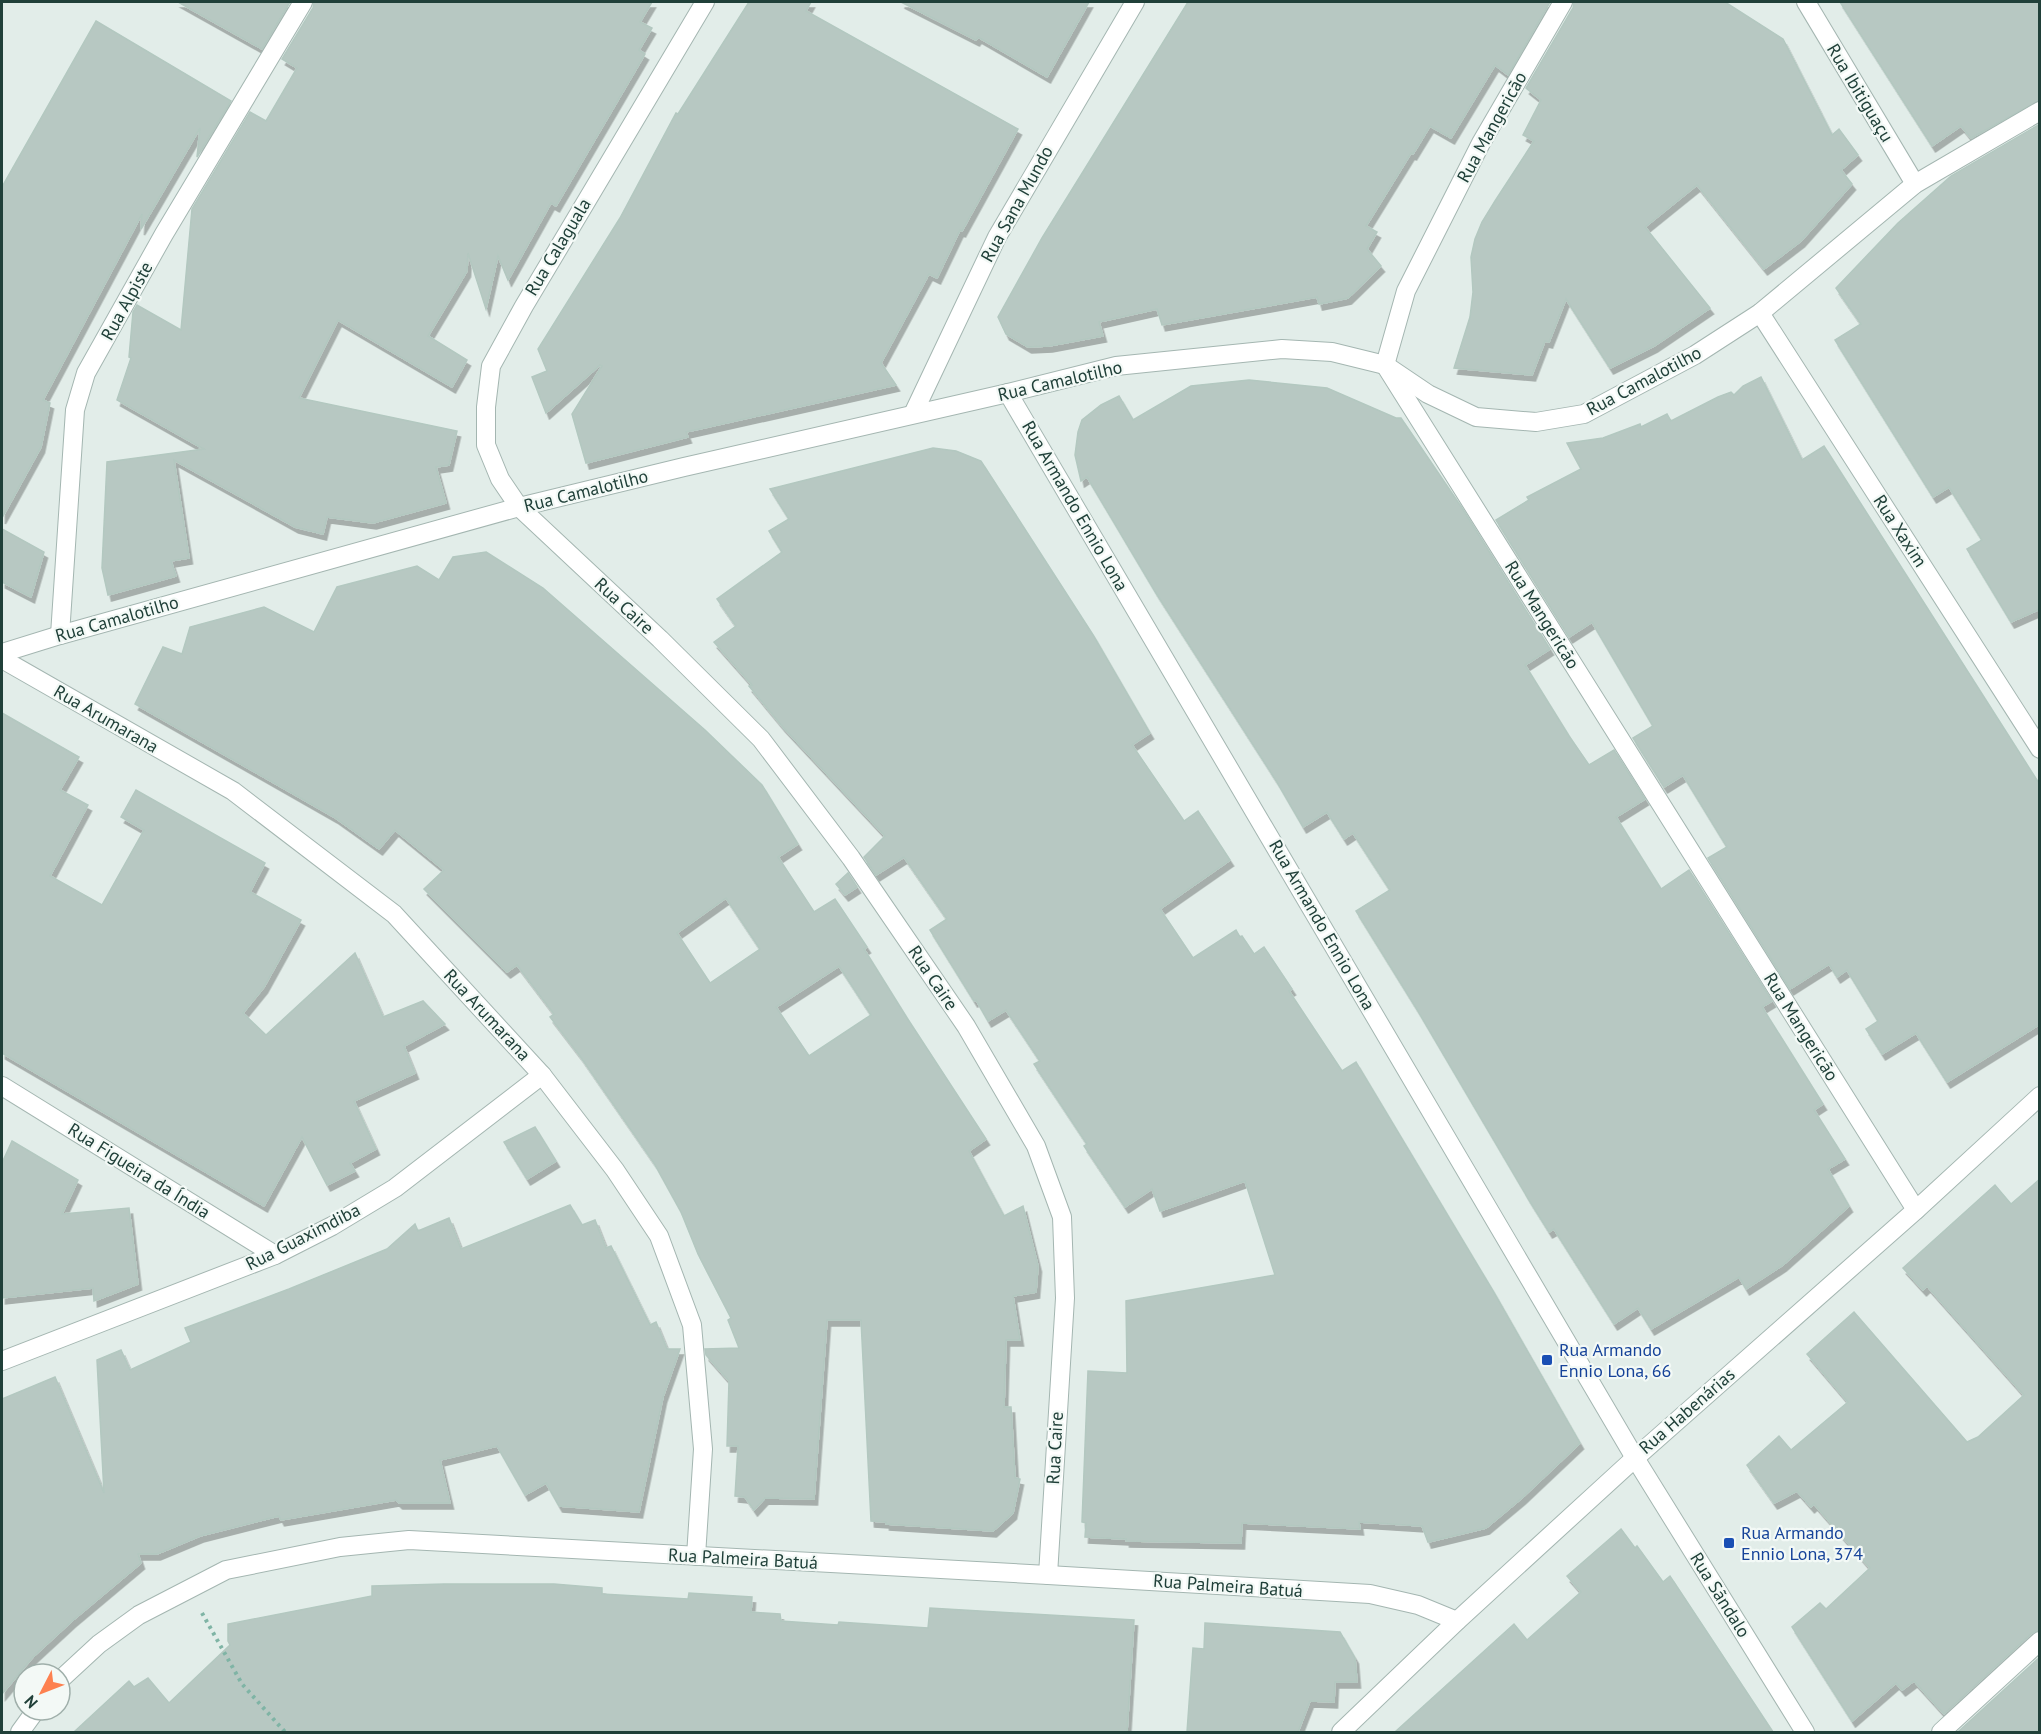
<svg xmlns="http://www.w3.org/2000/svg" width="2041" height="1734" viewBox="0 0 2041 1734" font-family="'PT Sans',sans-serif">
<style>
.building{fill:#b7c8c2;stroke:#b3c8c0;stroke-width:1.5;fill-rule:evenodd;filter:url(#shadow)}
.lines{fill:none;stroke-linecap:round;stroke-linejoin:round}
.minor-casing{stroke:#a4b6b1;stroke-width:20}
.path{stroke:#7fb4a5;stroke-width:4;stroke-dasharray:3 4.5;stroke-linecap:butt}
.minor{stroke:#fff;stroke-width:18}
.transit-dot{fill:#1a4fb4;stroke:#f3f9f6;stroke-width:2}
.labels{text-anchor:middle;stroke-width:4.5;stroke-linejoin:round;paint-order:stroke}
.street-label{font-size:18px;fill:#204039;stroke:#f3f9f6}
.transit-label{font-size:18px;fill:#164399;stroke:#f3f9f6;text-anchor:start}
</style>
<defs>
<filter id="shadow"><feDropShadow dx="3.5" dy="6" stdDeviation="0" flood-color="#0004"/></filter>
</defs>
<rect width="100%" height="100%" fill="#e2ede9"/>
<g class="building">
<polygon points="178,2 290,2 262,49"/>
<polygon points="314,2 652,2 640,22 652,28 639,50 645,54 556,206 551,203 508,280 498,256 486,309 468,253 467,271 428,336 467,360 452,387 338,320 299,398 457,431 449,465 436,467 446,503 373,523 327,517 323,534 295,527 174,460 189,558 171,561 176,576 108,595 102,568 107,462 204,449 117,400 131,358 129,357 133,312 137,305 181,330 192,209 250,112 266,121 297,68 282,59 313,8"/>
<polygon points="749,2 811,2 806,11 1018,129 962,231 960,230 937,278 929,274 881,363 896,385 686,432 688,437 586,463 572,414 602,366 600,365 546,413 532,377 547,371 538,349 620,218 676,113 678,114"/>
<polygon points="901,2 1089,2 1047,77 978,37 976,40"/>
<polygon points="1188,2 1550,2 1508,75 1495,65 1451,138 1430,126 1413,154 1411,153 1366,226 1377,232 1367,249 1381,266 1348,298 1319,304 1317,297 1162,325 1157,309 1099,322 1103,336 1049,346 1028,347 1006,334 998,317 1042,238"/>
<polygon points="1574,2 1725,2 1783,39 1832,135 1839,129 1858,155 1841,170 1852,184 1801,241 1764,269 1697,185 1645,227 1710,308 1654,346 1610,368 1566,299 1549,342 1545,341 1532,375 1454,368 1470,317 1473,292 1471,257 1475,239 1482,222 1495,201 1534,141 1523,135 1541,100 1526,88 1573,8"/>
<polygon points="1840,2 2040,2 2040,100 1971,138 1961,126 1932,146"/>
<polygon points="96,21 231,101 197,157 200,128 141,229 142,214 43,400 50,403 41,447 2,518 2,187"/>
<polygon points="2040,124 2040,609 2011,622 1967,549 1982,540 1949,487 1933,497 1835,340 1861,324 1836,288 1898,223 1951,176"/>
<polygon points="1761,377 1802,460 1824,446 2040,785 2040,1024 1947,1082 1916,1033 1882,1054 1866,1029 1878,1021 1847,970 1837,977 1829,964 1790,989 1708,858 1727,847 1683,775 1664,787 1633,738 1653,726 1592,622 1569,637 1496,520 1529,500 1527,497 1581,469 1567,443 1603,438 1640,424 1641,427 1667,414 1671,421 1718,397 1731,392 1734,395 1743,386"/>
<polygon points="1249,380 1327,388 1396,418 1401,418 1462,508 1550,649 1525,665 1569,736 1589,765 1614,750 1645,799 1616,817 1661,889 1689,870 1772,1001 1762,1007 1823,1104 1814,1110 1845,1159 1828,1169 1849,1206 1783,1265 1746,1289 1739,1277 1651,1329 1638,1308 1614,1324 1554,1229 1549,1232 1529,1200 1418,1011 1356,911 1390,890 1353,833 1344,839 1327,812 1303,827 1277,782 1156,593 1087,477 1081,481 1075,455 1078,432 1082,420 1101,405 1119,396 1133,420 1191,386"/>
<polygon points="933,448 956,451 981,461 1093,635 1150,733 1132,745 1184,821 1198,811 1230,860 1160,909 1193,958 1236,930 1240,937 1242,936 1254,954 1264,947 1292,989 1289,991 1342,1071 1356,1062 1493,1291 1580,1443 1522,1498 1486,1528 1428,1542 1422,1526 1359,1522 1360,1529 1242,1523 1241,1543 1126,1541 1126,1539 1085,1537 1086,1523 1082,1522 1088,1371 1127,1373 1126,1301 1275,1275 1245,1181 1160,1211 1152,1189 1125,1207 1084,1146 1087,1144 1034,1064 1040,1061 1006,1010 988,1021 976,1000 974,1001 930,930 947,919 904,857 876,875 864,857 885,836 782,726 749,686 752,685 714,642 736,626 717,599 782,552 769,531 789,519 770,489"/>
<polygon points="2,529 44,552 31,597 2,582"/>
<path d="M486,552l57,36 162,142 57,55 36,59 -20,13 36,55 21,-13 32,48 -3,2 43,69 79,121 -17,12 35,65 19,-10 15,60 -2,26 -23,4 7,44h-14l-2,67h7l4,71 5,1 -7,34 -20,18 -107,-7v-2l-15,-1 -10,-201h-34l-13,179 -49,-1 -11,12 -9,-13 -10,-1 3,-50h-11l2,-65 -23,-26 -1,-6 34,-1 -11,-28 3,-2 -33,-64 -17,-42 -27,-49 -74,-107 -30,-39 4,-3 -37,-49 -10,7 -83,-83 20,-19 -49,-40 -16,19 -45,-32 -199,-113 28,-57 19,7 8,-27 74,-20 50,25 23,-45 80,-21 22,14 14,-23zM726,898l34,51 -50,34 -33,-50zM839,966l32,49 -62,41 -33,-49z"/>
<polygon points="2,713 79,757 60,790 88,805 50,876 102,905 144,830 121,817 136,790 265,863 250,892 301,920 264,987 243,1013 266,1035 355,953 383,1017 423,1001 445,1024 404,1046 415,1073 354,1101 376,1149 350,1163 355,1171 327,1185 302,1137 264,1206 2,1053"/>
<polygon points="848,873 857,887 845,895 836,884"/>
<polygon points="535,1127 556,1161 527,1179 504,1142"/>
<polygon points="12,1141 78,1180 62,1214 129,1208 138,1284 94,1301 93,1288 2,1298 2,1163"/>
<polygon points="2040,1179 2040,1630 2032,1633 1944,1714 1914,1681 1902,1690 1896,1683 1852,1721 1792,1627 1820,1603 1826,1609 1870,1568 1814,1504 1811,1507 1797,1491 1774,1503 1747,1465 1779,1436 1791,1450 1848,1402 1807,1354 1854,1312 1967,1442 1978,1437 2024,1395 1927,1286 1923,1290 1903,1268 1995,1185 2011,1204"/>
<polygon points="570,1205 582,1225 595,1220 606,1248 611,1246 650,1325 656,1322 667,1349 680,1349 663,1397 639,1512 559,1506 546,1483 525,1495 497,1446 440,1460 450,1503 399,1503 396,1500 281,1520 279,1516 200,1536 157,1554 138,1554 141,1563 72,1621 33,1657 2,1694 2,1399 55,1377 104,1493 97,1360 121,1350 130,1370 191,1342 185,1328 289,1289 387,1249 415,1224 418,1231 449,1218 461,1249"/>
<polygon points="1621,1529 1635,1548 1637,1546 1663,1582 1670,1576 1773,1732 1395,1732 1514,1624 1527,1640 1581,1592 1567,1576"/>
<polygon points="444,1584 554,1584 602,1588 602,1594 688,1599 689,1593 752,1597 751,1612 780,1614 781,1621 838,1625 839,1622 928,1628 930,1608 1134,1620 1127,1732 74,1732 129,1681 134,1687 148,1678 169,1703 230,1645 228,1641 228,1624 372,1596 372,1586"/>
<polygon points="1205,1623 1340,1632 1355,1658 1357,1682 1335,1682 1334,1702 1310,1701 1298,1732 1187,1732 1193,1648 1204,1649"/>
<polygon points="2040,1657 2040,1732 1960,1732 1959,1731"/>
</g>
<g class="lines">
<defs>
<g id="minor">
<polyline points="705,2 524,306 491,366 486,407 486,445 500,479 519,507 660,639 761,739 851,858 966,1026 1036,1146 1062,1217 1065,1298 1048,1575"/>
<polyline points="1563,2 1481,143 1406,291 1385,365 1916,1210"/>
<polyline points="1806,2 1915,184"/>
<polyline points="1760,313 2040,749"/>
<polyline points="1008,393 1635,1458 1805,1732"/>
<polyline points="913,414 997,237 1135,2"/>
<polyline points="60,635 75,410 86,373 164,234 303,2"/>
<polyline points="2,653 60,635 519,507 684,467 1008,393 1116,366 1282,349 1332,352 1385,365 1428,394 1476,417 1536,422 1584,414 1695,355 1760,313 1915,184 2040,111"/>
<polyline points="2,659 233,791 394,914 542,1075 615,1170 659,1236 692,1325 703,1449 696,1556"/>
<polyline points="2,1086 275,1255"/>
<polyline points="2,1361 275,1255 332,1226 395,1188 542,1075"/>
<polyline points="60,1680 99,1644 139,1615 226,1570 340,1547 409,1540 1048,1575 1370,1594 1418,1605 1457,1621"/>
<polyline points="20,1732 36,1710"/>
<polyline points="1341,1732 1457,1621 1635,1458 1916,1210 2040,1096"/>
<polyline points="1941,1732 2040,1641"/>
</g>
</defs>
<use href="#minor" class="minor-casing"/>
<polyline class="path" points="202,1613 242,1684 285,1732"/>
<use href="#minor" class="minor"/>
</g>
<g class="transit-dot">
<rect x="1541" y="1354" width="12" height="12" rx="3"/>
<rect x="1723" y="1537" width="12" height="12" rx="3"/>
</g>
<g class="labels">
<g class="street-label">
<text transform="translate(1860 93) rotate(59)" y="6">Rua Ibitiguaçu</text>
<text transform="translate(1492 127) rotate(-61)" y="6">Rua Mangericão</text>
<text transform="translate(1017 204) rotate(-61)" y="6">Rua Sana Mundo</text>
<text transform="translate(558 247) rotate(-59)" y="6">Rua Calaguala</text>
<text transform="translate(127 301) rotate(-61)" y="6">Rua Alpiste</text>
<text transform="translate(1060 381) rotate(-13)" y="6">Rua Camalotilho</text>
<text transform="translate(1644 381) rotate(-28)" y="6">Rua Camalotilho</text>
<text transform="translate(586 491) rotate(-14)" y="6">Rua Camalotilho</text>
<text transform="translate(1075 506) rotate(60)" y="6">Rua Armando Ennio Lona</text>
<text transform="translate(1900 531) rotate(57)" y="6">Rua Xaxim</text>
<text transform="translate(624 606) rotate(43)" y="6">Rua Caire</text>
<text transform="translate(1542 615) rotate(58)" y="6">Rua Mangericão</text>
<text transform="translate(117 619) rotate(-16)" y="6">Rua Camalotilho</text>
<text transform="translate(106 719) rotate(30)" y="6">Rua Arumarana</text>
<text transform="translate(1322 925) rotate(60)" y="6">Rua Armando Ennio Lona</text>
<text transform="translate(933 978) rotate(56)" y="6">Rua Caire</text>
<text transform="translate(487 1015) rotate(47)" y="6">Rua Arumarana</text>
<text transform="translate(1801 1027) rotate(58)" y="6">Rua Mangericão</text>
<text transform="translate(139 1171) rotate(32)" y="6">Rua Figueira da Índia</text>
<text transform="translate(303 1237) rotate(-27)" y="6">Rua Guaximdiba</text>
<text transform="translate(1687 1411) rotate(-41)" y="6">Rua Habenárias</text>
<text transform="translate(1055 1448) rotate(-87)" y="6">Rua Caire</text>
<text transform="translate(743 1559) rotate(3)" y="6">Rua Palmeira Batuá</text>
<text transform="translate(1228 1586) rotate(4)" y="6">Rua Palmeira Batuá</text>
<text transform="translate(1720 1595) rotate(58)" y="6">Rua Sãndalo</text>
</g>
<g class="transit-label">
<text x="1559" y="1356">Rua Armando<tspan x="1559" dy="21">Ennio Lona, 66</tspan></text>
<text x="1741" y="1539">Rua Armando<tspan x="1741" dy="21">Ennio Lona, 374</tspan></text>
</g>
</g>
<rect width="2041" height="1734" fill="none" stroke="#204039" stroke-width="6"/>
<g transform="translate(42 1692) rotate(228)"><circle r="28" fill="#f3f9f6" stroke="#9fafaa" stroke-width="1.5"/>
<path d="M0-4.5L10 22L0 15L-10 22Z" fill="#fd8150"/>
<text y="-9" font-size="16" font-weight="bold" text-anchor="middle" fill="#204039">N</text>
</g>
</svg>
